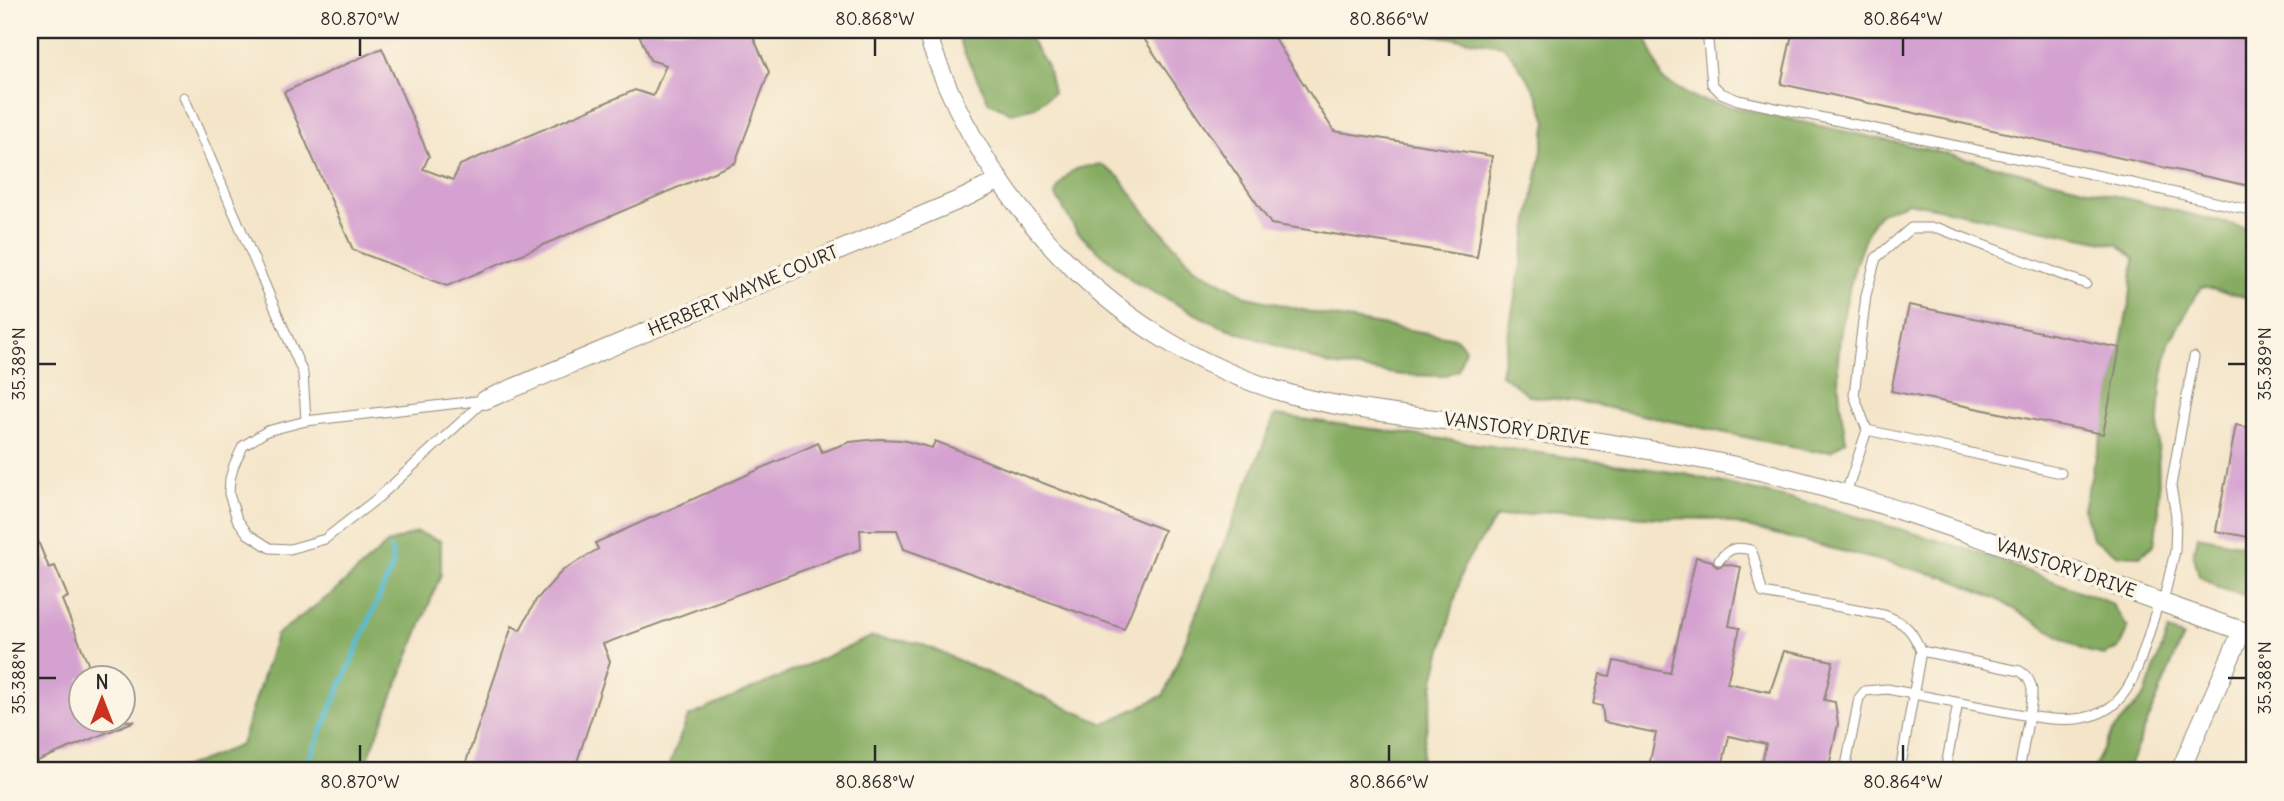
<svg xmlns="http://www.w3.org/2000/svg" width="2284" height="801" viewBox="0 0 2284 801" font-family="Delius,sans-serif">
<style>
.forest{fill:#86ac62;stroke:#586c46;stroke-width:2}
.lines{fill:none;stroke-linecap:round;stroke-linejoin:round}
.stream{stroke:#53bad1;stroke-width:5}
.building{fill:#d4a1d0}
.service-casing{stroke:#90887a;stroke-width:11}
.minor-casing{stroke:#90887a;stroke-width:20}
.service{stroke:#fff;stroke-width:9}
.minor{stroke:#fff;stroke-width:18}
.ticks{fill:none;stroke:#2b2b2b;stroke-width:2.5}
.labels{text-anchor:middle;stroke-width:7;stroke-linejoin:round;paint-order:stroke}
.street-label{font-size:18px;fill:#2b2b2b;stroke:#fcf5e5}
.neatline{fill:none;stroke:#2b2b2b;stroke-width:2.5}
.ticks-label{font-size:18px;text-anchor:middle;fill:#2b2b2b}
</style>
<rect width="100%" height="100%" fill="#fcf5e5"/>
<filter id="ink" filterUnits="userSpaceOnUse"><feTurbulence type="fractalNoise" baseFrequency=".0143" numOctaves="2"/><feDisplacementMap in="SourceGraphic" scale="14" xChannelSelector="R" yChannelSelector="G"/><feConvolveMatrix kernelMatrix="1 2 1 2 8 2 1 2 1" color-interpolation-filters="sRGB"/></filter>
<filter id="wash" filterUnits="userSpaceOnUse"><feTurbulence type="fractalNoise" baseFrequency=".00686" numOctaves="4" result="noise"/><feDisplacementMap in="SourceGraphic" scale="28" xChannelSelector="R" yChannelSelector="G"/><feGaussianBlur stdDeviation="1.57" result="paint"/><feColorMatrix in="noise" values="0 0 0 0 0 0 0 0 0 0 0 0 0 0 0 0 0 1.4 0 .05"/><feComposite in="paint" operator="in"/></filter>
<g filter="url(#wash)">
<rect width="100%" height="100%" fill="#f4e5c9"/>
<g class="forest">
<polygon points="956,30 1024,30 1047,66 1053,93 1035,107 1011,113 989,102 964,52"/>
<path d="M1397,30h249v8l17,42 33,19 226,49 332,82v69l-52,-12 -9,13 -24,43 -8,44 -3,50 1,74 -5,33 -14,12 -21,-1 -27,-17 -9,-30 19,-74 28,-135 4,-41 -15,-13 -211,-43c-8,4 -23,7 -29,13 -23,23 -41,117 -41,149 0,26 3,51 8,76l-15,11h-21l-229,-49 -51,-6 -29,-22 46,-252c-10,-34 -23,-50 -44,-77z"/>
<path d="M1102,165l17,12 30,40 46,51 53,29 81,19 127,22 9,10 -7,22 -15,6 -40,-1 -73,-10 -117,-42 -79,-41 -57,-50 -22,-38c13,-26 20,-27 47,-29z"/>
<polygon points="1275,415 1685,474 1824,507 1974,551 2111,603 2128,628 2119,648 2104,655 2083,650 1995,598 1948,578 1716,519 1657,518 1561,510 1496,518 1464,565 1435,676 1421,761 1427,771 667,771 688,717 871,637 919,643 1104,724 1164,695"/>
<polygon points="417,532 441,541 441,574 363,771 175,771 241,745 276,635 334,592 388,543"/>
<polygon points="2198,536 2254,547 2254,598 2221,589 2199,576 2193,552"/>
<polygon points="2168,631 2183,636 2127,771 2092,771 2112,732 2145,695"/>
</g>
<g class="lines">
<polyline class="stream" points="304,771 393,565 391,550"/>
</g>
<g id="blocks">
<g class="building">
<polygon points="637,30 750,30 769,72 735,163 447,286 353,250 284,92 382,48 429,156 423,169 453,180 460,165 635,90 653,96 666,65 650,60"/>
<polygon points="1138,30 1269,30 1334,131 1492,156 1477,257 1271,224"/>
<polygon points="1793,30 2254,30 2254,187 1781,84"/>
<polygon points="1909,305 2120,348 2103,434 1891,391"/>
<polygon points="2236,425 2254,429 2254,538 2216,531"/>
<polygon points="878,439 902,440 932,448 935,441 1164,530 1124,629 904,549 897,530 860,530 861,549 603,644 610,661 574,771 463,771 512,626 520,630 536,600 562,571 598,549 595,543 818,443 822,452 850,442"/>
<polygon points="30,522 49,568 55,566 68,597 62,600 94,678 80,678 80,720 135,721 30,764"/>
<polygon points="1696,557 1712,561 1717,567 1725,564 1741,567 1729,626 1740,628 1727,683 1770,692 1784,651 1833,661 1824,700 1835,702 1838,724 1828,771 1760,771 1766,744 1729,736 1721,771 1648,771 1656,733 1604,722 1602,706 1593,704 1600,674 1610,676 1614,661 1670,673"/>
</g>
</g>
</g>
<g filter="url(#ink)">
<use href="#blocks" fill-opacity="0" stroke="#90887a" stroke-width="2"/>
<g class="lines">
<defs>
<g id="service">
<polyline points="1707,30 1712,84 1721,93 1738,100 2110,178 2254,211"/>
<polyline points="184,97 303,373 306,421"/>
<polygon points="485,400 379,497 325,539 290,549 270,548 248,534 237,519 229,494 230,479 234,465 243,446 267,431 306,421"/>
<polyline points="1867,430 1854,395 1866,295 1876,258 1911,228 1938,228 2086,284"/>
<polyline points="1846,493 1867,430 2061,473"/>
<path d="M1719,560c10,-12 17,-14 32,-10 7,14 6,28 12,43l121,22c22,8 28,15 37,36l-21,120"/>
<polyline points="2163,602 2175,551 2176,516 2171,486 2194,357"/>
<path d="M1845,771l14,-73 6,-7 22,-2 142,27c3,-17 8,-34 -9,-45l-99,-20"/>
<polyline points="1945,771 1958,703"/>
<path d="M2019,771l10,-55c102,18 104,-35 130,-115"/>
</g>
<g id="minor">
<path d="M926,30c55,171 190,317 367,365 59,16 122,21 182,29 98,13 194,27 289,48 78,18 153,44 229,70 87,31 174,63 261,93"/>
<polyline points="485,400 966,197 1000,180"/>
<polyline points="2180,771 2242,631"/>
</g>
</defs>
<use href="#service" class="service-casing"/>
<use href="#minor" class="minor-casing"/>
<use href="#service" class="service"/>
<use href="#minor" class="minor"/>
</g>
</g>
<path class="ticks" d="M360,38v18M875,38v18M1389,38v18M1903,38v18M38,364h18M2228,364h18M38,678h18M2228,678h18M360,745v17M875,745v17M1389,745v17M1903,745v17"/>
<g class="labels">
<g class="street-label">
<text transform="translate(743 291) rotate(-23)" y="6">HERBERT WAYNE COURT</text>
<text transform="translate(1517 429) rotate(8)" y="6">VANSTORY DRIVE</text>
<text transform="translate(2066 568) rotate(19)" y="6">VANSTORY DRIVE</text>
</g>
</g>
<rect width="2284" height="801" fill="none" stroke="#fcf5e5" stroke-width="77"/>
<g transform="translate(102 699)"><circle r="33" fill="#fcf5e5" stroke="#a8a49b" stroke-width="2"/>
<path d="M0-5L12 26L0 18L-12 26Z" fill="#c8321e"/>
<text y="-10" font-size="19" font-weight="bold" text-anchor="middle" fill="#2b2b2b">N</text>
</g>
<rect x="38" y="38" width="2208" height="724" class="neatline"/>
<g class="ticks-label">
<text x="360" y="25">80.870°W</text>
<text x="875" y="25">80.868°W</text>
<text x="1389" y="25">80.866°W</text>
<text x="1903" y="25">80.864°W</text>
<text transform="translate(19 364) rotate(-90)" y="6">35.389°N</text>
<text transform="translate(2265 364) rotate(-90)" y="6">35.389°N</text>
<text transform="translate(19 678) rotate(-90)" y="6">35.388°N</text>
<text transform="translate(2265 678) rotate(-90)" y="6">35.388°N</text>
<text x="360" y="788">80.870°W</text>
<text x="875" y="788">80.868°W</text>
<text x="1389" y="788">80.866°W</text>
<text x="1903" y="788">80.864°W</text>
</g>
</svg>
